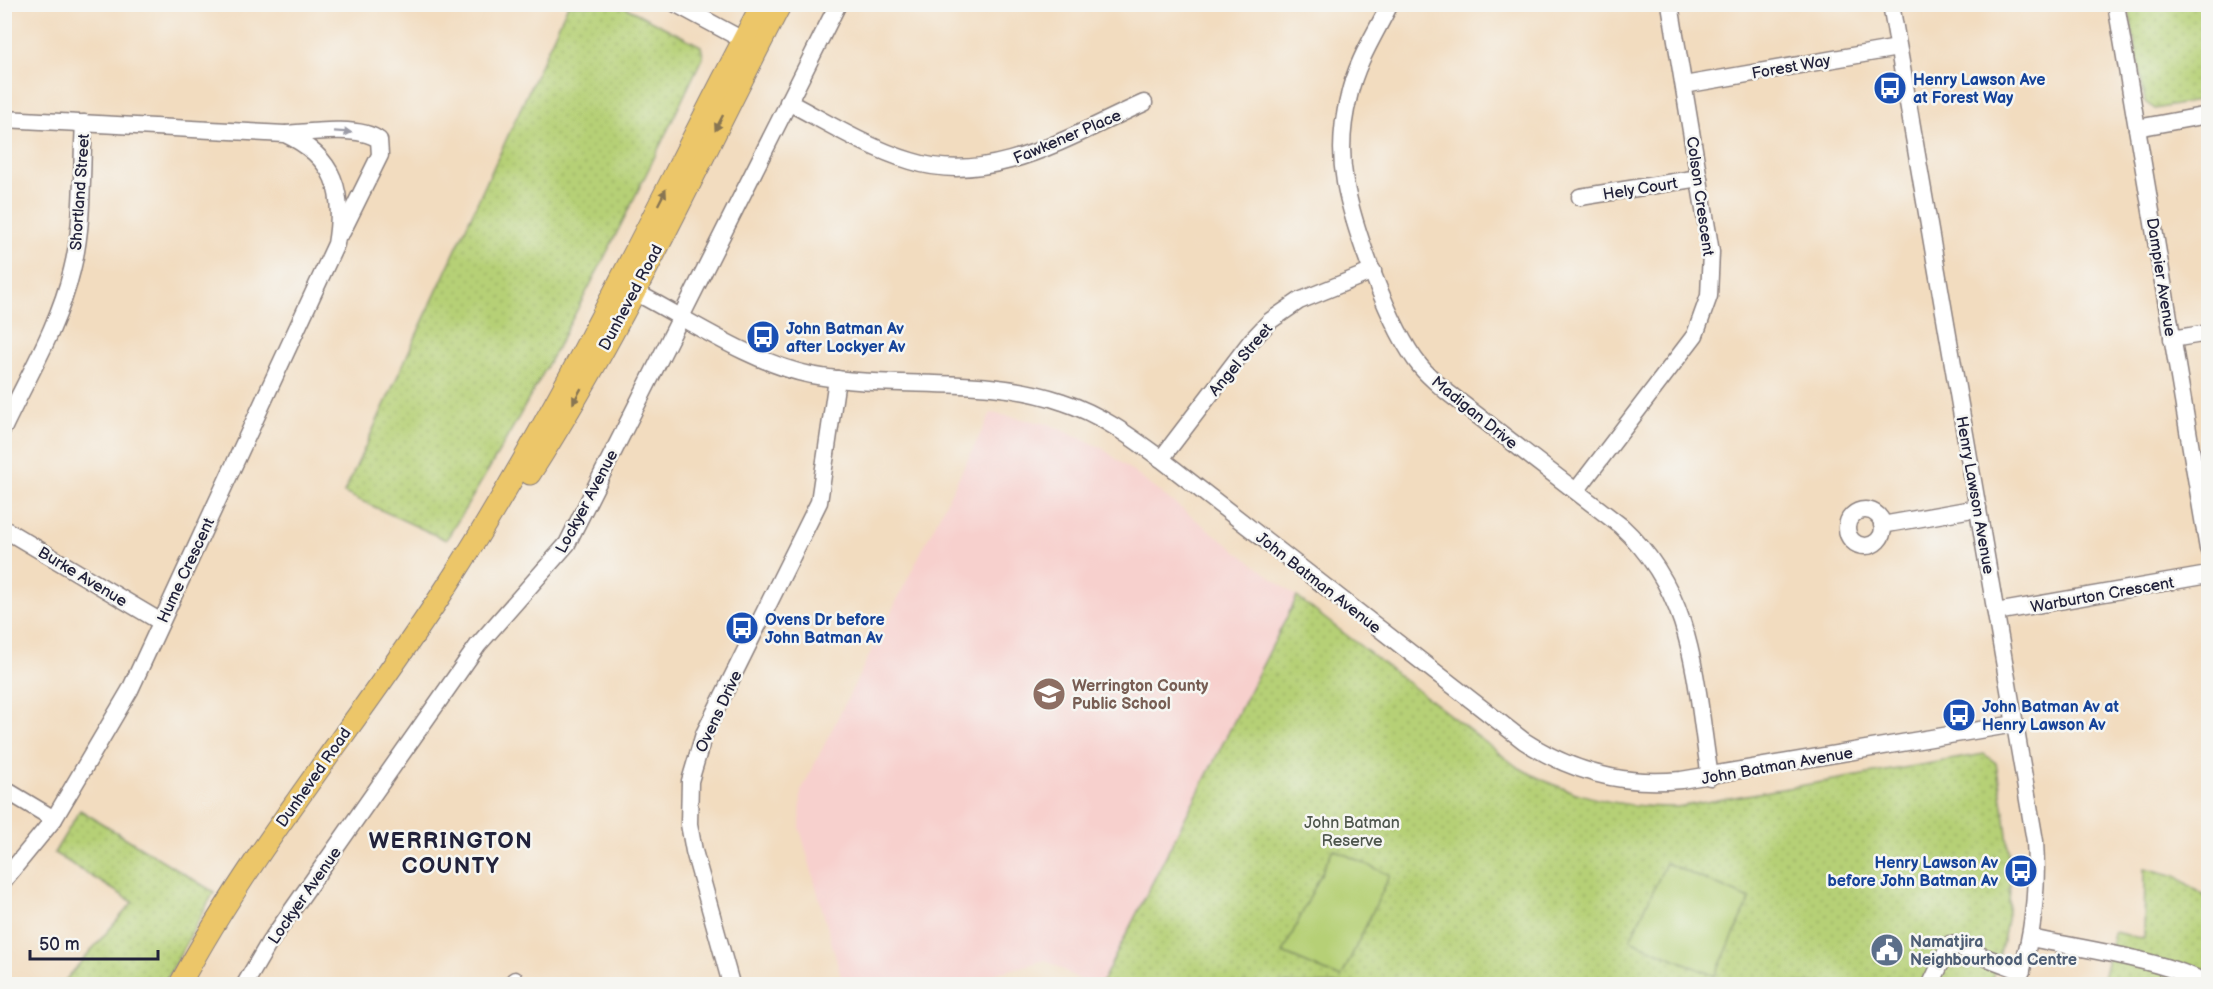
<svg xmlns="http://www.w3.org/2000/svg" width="2213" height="989" viewBox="0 0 2213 989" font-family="'Balsamiq Sans',sans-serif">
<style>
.built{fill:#f7d0cd}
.green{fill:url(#green-dots);stroke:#6c7958;stroke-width:1.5}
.pitch{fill:#b6d076;stroke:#6c7958;stroke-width:1.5}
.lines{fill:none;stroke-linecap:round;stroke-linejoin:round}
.minor-casing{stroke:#8a7f7d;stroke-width:19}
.major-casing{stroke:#8a7f7d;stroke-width:23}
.minor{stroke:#fff;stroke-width:16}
.major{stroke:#ecc669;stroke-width:21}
.oneway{fill:#877452}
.oneway2{fill:#9c9ca7}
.labels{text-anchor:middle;stroke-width:5;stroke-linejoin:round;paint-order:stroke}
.street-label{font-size:16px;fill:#22223b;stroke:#f6f6f2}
.transit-label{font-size:16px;font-weight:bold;fill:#164399;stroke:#f6f6f2;text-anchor:start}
.education-label{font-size:16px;font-weight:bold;fill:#785e54;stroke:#f6f6f2;text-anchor:start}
.park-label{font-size:16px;fill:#4e564d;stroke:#f6f6f2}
.service-label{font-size:16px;font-weight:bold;fill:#4e5e75;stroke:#f6f6f2;text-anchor:start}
.district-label{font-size:22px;font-weight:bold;letter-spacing:1.5px;fill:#22223b;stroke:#f6f6f2}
</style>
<defs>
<pattern id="green-dots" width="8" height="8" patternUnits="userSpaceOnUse" patternTransform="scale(1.5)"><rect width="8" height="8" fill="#b6d076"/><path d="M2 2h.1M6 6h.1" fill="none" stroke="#9cb267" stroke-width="1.8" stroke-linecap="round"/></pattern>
</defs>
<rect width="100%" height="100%" fill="#f6f6f2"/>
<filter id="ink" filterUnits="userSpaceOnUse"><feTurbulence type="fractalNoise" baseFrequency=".0167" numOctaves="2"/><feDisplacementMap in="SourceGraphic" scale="12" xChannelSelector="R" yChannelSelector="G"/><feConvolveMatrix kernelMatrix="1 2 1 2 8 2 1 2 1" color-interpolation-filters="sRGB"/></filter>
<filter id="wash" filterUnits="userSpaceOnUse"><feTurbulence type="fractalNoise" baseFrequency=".008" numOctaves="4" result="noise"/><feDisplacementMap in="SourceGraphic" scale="24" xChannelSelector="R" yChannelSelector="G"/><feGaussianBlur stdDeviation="1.35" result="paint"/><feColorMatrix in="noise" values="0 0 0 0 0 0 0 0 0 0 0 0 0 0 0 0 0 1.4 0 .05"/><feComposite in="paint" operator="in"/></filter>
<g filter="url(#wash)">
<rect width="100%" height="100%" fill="#f2dcbf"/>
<polygon class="built" points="991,413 1049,424 1102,448 1297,597 1101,984 1087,984 1046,960 957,984 843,984 800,829 801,791"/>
<g class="green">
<path d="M568,5h53l80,41 2,10c-78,165 -160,328 -257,484l-102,-47z"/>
<polygon points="2128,5 2208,5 2208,99 2155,109 2145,102"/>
<path d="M1297,597l219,169c52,30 102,42 161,41l307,-53 12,9c14,84 25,139 -6,221h-889z"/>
<polygon points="80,810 214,892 164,984 62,984 133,902 54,853"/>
<polygon points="2145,868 2176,876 2208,899 2208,984 2102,984 2114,932 2144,939"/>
</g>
<g class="pitch">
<polygon points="1333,849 1390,875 1341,978 1283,953"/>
<polygon points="1666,863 1750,899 1715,976 1630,940"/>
</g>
</g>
<g filter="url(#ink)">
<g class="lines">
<defs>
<g id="minor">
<polyline points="676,4 743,40"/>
<path d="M1390,4c-15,30 -34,59 -41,92 -7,27 -9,58 -4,86 9,48 45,147 75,184 8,10 18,18 27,26l174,134c75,69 74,157 89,251"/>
<path d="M1891,4l144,837c3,49 -1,96 -18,143"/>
<polyline points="2116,4 2208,549"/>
<polyline points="1684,85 1898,48"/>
<path d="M788,102c40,21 80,46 123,59 81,26 162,-27 233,-58"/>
<path d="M4,119l281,15c50,23 60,58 51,110l-206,446 -76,129 -50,61"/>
<polyline points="2137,128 2208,115"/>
<path d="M286,134c23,-2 75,-9 93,6l1,15 -38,77"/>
<polyline points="1580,197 1699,178"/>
<path d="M635,292c52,27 119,72 176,83 82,16 172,-1 252,27 37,12 67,34 98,57l363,282c48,31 100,45 157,39l334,-56"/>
<polyline points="2172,339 2208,333"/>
<path d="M4,427c24,-51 55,-102 68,-157 12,-47 9,-98 12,-147"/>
<polyline points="1161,459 1251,341 1270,321 1299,301 1373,271"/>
<polyline points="1576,491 1695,335 1709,296 1711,252 1670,4"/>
<circle cx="1865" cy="528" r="18"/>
<polyline points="1882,525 1978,508"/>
<polyline points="4,529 161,622"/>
<polyline points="1996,612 2208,575"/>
<polyline points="4,789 54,819"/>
<path d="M2031,938c51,11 134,22 177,46"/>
<polyline points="245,984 269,943 478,645 567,544 838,4"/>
<polyline points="511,984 515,980"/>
<polyline points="731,984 694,851 689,824 690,781 704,734 819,502 837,379"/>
<polyline points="1931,984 1950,944 2022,971"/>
</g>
<g id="major">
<path d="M530,474c96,-149 169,-313 251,-470"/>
<path d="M180,984c78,-145 186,-270 274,-409 116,-182 207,-380 308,-571"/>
</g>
</defs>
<use href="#minor" class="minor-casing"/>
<use href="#major" class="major-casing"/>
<use href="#minor" class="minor"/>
<use href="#major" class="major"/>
</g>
<defs><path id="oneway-solid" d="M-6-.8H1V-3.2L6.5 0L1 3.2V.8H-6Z" transform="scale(1.5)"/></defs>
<g class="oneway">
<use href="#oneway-solid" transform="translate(719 123) rotate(117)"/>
<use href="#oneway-solid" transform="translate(662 197) rotate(-63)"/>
<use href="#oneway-solid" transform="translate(577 396) rotate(119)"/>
</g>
<use class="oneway2" href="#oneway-solid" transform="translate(343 132) rotate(4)"/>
</g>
<defs>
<symbol id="bus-disc" viewBox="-11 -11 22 22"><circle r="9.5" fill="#1a4fb4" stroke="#f6f6f2"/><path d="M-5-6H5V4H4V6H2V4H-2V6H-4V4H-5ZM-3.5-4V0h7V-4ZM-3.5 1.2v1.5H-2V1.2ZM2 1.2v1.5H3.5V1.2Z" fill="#fff"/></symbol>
<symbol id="school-disc" viewBox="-11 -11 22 22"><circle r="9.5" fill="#8d6e63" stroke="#f6f6f2"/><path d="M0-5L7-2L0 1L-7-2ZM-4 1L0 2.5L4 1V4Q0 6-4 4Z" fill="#fff"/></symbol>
<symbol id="civic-disc" viewBox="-11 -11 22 22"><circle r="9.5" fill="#5c6f8a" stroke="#f6f6f2"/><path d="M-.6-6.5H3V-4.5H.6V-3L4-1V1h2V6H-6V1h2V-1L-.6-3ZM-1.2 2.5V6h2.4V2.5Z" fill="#fff"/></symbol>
</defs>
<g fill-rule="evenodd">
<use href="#bus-disc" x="1871" y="69" width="38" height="38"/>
<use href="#bus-disc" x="744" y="318" width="38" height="38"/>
<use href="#bus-disc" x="723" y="609" width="38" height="38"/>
<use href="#school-disc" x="1030" y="675" width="38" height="38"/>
<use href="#bus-disc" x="1940" y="696" width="38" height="38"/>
<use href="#bus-disc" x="2002" y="852" width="38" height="38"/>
<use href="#civic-disc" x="1868" y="931" width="38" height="38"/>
</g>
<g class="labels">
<g class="street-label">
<text transform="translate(1791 66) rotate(-10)" y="6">Forest Way</text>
<text transform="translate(1067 136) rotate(-23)" y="6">Fawkener Place</text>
<text transform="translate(1640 188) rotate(-9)" y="6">Hely Court</text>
<text transform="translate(79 192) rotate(-86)" y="6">Shortland Street</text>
<text transform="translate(1701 196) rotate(82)" y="6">Colson Crescent</text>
<text transform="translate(2162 277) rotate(81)" y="6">Dampier Avenue</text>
<text transform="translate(630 297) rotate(-62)" y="6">Dunheved Road</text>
<text transform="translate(1240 359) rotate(-50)" y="6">Angel Street</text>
<text transform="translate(1475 412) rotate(39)" y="6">Madigan Drive</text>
<text transform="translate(1976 495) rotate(80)" y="6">Henry Lawson Avenue</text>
<text transform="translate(586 501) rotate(-62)" y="6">Lockyer Avenue</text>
<text transform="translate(185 570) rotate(-65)" y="6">Hume Crescent</text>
<text transform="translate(83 576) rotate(31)" y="6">Burke Avenue</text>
<text transform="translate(1319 582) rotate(38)" y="6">John Batman Avenue</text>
<text transform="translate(2102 594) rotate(-10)" y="6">Warburton Crescent</text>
<text transform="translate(718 711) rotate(-65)" y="6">Ovens Drive</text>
<text transform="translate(1777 765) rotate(-10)" y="6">John Batman Avenue</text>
<text transform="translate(313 777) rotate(-55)" y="6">Dunheved Road</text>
<text transform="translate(304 895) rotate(-55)" y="6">Lockyer Avenue</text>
</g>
<g class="transit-label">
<text x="1913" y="85">Henry Lawson Ave<tspan x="1913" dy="18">at Forest Way</tspan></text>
<text x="786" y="334">John Batman Av<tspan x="786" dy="18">after Lockyer Av</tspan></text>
<text x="765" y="625">Ovens Dr before<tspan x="765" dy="18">John Batman Av</tspan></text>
<text x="1982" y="712">John Batman Av at<tspan x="1982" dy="18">Henry Lawson Av</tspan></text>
<text x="1998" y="868" text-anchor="end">Henry Lawson Av<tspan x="1998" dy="18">before John Batman Av</tspan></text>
</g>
<g class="education-label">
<text x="1072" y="691">Werrington County<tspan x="1072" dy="18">Public School</tspan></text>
</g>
<g class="park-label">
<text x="1352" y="828">John Batman<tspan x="1352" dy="18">Reserve</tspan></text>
</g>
<g class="service-label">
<text x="1910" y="947">Namatjira<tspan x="1910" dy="18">Neighbourhood Centre</tspan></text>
</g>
<g class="district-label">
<text x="451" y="848">WERRINGTON<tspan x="451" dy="25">COUNTY</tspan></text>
</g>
</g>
<rect width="2213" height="989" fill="none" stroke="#f6f6f2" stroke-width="24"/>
<path d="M30 950v9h128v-9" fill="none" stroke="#22223b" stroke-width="3"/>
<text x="39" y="950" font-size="18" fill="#22223b" stroke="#f6f6f2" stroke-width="4.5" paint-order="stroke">50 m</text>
</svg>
